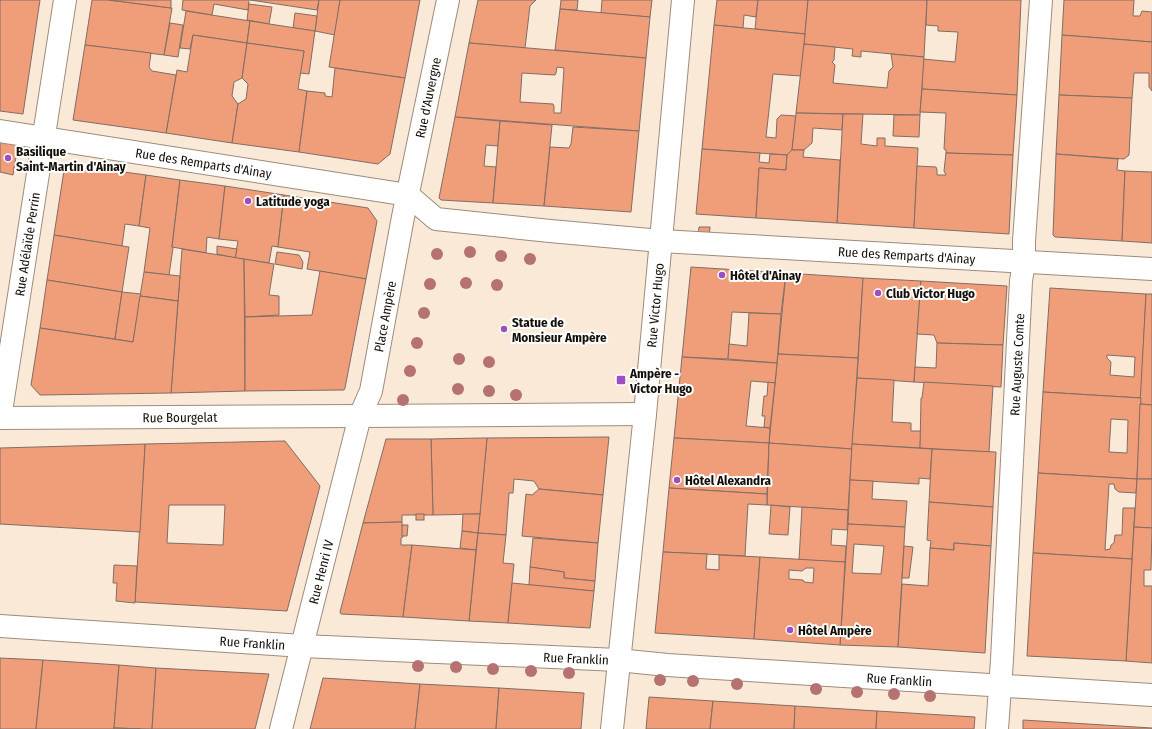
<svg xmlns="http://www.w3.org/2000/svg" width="1152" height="729" viewBox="0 0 1152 729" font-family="'Fira Sans Condensed',sans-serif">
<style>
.building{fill:#f09d79;stroke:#826d64;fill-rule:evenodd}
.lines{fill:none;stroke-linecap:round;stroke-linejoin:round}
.pedestrian-casing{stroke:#9d8c7c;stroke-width:24}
.minor-casing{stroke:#9d8c7c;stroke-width:24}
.pedestrian{stroke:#fff;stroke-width:22}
.minor{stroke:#fff;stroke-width:22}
.tree{fill:#b67271}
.poi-dot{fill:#9c4fc0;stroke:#fff;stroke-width:1.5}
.labels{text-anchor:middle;stroke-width:4;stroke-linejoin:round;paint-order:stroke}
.street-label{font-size:13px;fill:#150f09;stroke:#fff}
.poi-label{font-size:13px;font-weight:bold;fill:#150f09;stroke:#fff;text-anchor:start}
</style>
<rect width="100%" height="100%" fill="#fbe9d7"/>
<g class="building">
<polygon points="0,0 40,0 23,114 0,111"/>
<polygon points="92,0 109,0 172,8 164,55 85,45"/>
<polygon points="109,0 171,0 171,8"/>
<polygon points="183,0 249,0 248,10 214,4 212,15 182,10"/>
<polygon points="250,0 319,0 317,10"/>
<polygon points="319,0 340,0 335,35 315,31"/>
<polygon points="340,0 420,0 405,78 329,67"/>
<polygon points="478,0 536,0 530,6 525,48 469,43"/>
<polygon points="561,0 578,0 577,10 560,9"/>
<polygon points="602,0 652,0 650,17 601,13"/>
<polygon points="717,0 758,0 756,17 744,15 743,28 714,25"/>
<polygon points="758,0 808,0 805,34 755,29"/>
<polygon points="808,0 927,0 924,57 861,51 861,57 852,56 853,49 804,44"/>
<polygon points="927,0 1021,0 1017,95 922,89 923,59 955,62 958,32 938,31 938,26 926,25"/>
<polygon points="1064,0 1134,0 1133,16 1140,16 1142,11 1152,12 1152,42 1062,35"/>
<polygon points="249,4 272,7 269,24 247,20"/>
<polygon points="560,9 650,17 646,58 555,50"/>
<polygon points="186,11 250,21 247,43 193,35 190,49 180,48"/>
<polygon points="295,13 317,16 315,31 293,28"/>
<polygon points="250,21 315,31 309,74 300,73 304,51 247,43"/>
<polygon points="170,23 183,25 178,57 164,55"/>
<polygon points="714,25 805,34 801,76 773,74 766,137 776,138 777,119 781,115 796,116 792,150 787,155 702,149"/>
<polygon points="193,35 247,43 242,78 234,82 232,96 238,104 232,143 166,133 177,70 187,72"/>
<polygon points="1062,35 1152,42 1152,91 1149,87 1149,73 1134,73 1132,98 1059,95"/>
<polygon points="247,43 304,51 298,89 307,91 299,152 232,143 238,104 246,99 248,84 242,78"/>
<path d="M469,43l177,15 -7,73 -184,-14zM557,67l7,1 -3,45h-7v-7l-1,-2 -33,-2 2,-29 33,2 1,-2z"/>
<polygon points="804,44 835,47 834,60 832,62 835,65 833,83 887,88 889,71 893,67 891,54 924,57 920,115 796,113"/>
<polygon points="85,45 151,53 149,67 152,71 176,75 166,133 73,120"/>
<polygon points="335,68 405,78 390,154 378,164 299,152 307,91 325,93 325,96 332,97"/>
<polygon points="922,89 1017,95 1013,155 946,153 946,150 944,149 946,113 920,112"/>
<polygon points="1059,95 1132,98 1129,155 1124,159 1056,154"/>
<polygon points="796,113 843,114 842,130 813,128 812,143 804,150 792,150"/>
<polygon points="843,114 863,114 861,144 877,146 877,138 885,138 885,146 918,148 914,228 837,223"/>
<polygon points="894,115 920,115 919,137 893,136"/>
<polygon points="455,117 500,121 498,146 486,145 484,166 496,167 493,203 441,200 439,198"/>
<polygon points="500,121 552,125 544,206 493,203"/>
<polygon points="573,127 639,131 631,212 544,206 550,147 569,148 571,144"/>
<polygon points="0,142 18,145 13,175 0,172"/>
<polygon points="702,149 760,153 759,162 769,163 770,154 787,155 786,170 759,168 756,218 696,214"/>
<polygon points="792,150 804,150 803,157 840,160 837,223 756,218 759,168 786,170 787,155"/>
<polygon points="946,153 1013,155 1009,234 914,228 917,166 936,167 937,170 937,175 946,175 944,171"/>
<polygon points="1056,154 1118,159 1117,170 1125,171 1122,241 1055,237 1053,235"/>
<polygon points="65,164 146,175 139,226 125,224 122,246 54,235"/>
<polygon points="1125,171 1152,172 1152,243 1122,241"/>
<polygon points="146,175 180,180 172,247 173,248 169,275 144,272 150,228 139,226"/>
<polygon points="180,180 225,186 219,239 207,237 206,253 172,247"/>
<polygon points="225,186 284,195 278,247 272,246 269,263 235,258 238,241 219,239"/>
<polygon points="284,195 368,208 377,221 366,279 307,269 310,252 278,247"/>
<polygon points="699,227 710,227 709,239 698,238"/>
<polygon points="54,235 129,247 122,292 47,280"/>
<polygon points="217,246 237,249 235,258 217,254"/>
<polygon points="182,249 244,259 245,391 171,393"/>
<polygon points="277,252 299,255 303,262 302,269 275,264"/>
<polygon points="244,259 274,264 269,295 279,296 279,315 245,317"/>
<polygon points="691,267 786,273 781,314 732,312 728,359 682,357"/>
<polygon points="320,271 366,279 345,388 344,390 245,391 245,317 312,315"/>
<polygon points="144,272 180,276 178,301 140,296"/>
<polygon points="786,273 863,278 858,358 778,354"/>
<polygon points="863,278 921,281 914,382 857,378"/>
<polygon points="47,280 122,292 115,339 40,328"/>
<polygon points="921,281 1007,286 1003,345 937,343 934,335 917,334"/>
<path d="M1050,288l96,6 -5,104 -98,-6zM1107,355l28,2 -1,20 -24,-2 1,-13 -4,-4z"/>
<polygon points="122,292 141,294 133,342 115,339"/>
<polygon points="1146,294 1152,294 1152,405 1140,404"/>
<polygon points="140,296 178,301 171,393 40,395 31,385 40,328 133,342"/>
<polygon points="749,313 781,314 777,363 728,359 729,344 747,346"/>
<polygon points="937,343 1003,345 1001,387 914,382 915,367 936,368"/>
<polygon points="778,354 858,358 852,449 769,443"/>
<polygon points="682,357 777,363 775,383 751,381 746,426 770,428 769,443 674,438"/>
<polygon points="857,378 894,380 892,422 911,423 911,431 921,431 920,448 852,444"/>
<polygon points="768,382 775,383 770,428 764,427 765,416 762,416 764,396 767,396"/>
<polygon points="924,382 993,386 989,452 920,448 921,398 922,398"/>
<path d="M1043,392l98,6 -4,81 -99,-6zM1111,419l17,1 -1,33 -18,-1z"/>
<polygon points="1140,404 1152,405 1152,479 1137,479"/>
<polygon points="609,437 603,495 539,489 534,481 514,479 513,493 509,493 506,535 478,533 487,438"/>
<polygon points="483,438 487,438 480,514 433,515 431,439"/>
<polygon points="674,438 769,443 767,494 669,488"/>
<polygon points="386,439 431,439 433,515 402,515 402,522 363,523"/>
<path d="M285,441l35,45 -33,125 -152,-9 10,-158zM169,505h56l-2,40 -56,-2z"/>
<polygon points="769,443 852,449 848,510 767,505"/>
<polygon points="145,444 140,532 0,524 0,448"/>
<polygon points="852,444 932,449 930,479 919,478 919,484 850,480"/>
<polygon points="932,449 996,452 993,507 929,502"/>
<polygon points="1038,473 1137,479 1136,493 1119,492 1115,489 1114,484 1109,484 1105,550 1110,549 1111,545 1114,543 1115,535 1122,535 1123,508 1135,508 1132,559 1033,553"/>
<polygon points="1137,479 1152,479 1152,528 1134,527"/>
<polygon points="850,480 873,481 872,499 907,501 905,527 848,524"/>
<polygon points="669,488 767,494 767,505 748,504 745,556 663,552"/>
<polygon points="539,489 603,495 598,543 522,536 526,494 532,495"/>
<polygon points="929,502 993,507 991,546 954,543 954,550 930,548 931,541 927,540"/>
<polygon points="771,505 790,507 788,535 769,534"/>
<polygon points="802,507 848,510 847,530 832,529 831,545 846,546 845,562 799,560"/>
<rect x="416" y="514" width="8" height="6"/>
<polygon points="463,514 480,514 478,533 462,531"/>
<polygon points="402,522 403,537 401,538 401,545 412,545 403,617 341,614 340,612 363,523"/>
<path d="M848,524l57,3 -7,120 -58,-2zM854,544l30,2 -3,28 -29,-1z"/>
<polygon points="402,525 408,525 407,536 402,536"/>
<polygon points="1134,527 1152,528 1151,570 1144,570 1144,586 1152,586 1152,663 1126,661"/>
<polygon points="462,531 478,533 476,550 460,548"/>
<polygon points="478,533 506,535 503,563 514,564 508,623 469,621"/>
<polygon points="533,538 598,543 595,581 564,578 564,572 530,567"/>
<polygon points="954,543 991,546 985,653 898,647 902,584 928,586 930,548 954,550"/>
<polygon points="412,545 476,550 469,621 403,617"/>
<polygon points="904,546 913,547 909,578 902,578"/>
<polygon points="663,552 707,554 706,569 719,570 719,555 760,557 754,639 655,633"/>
<polygon points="1033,553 1132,559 1126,661 1027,656"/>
<path d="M760,557l85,5 -5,83 -86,-6zM806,568h8l-1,15 -9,-1 -1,-2 -14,-1v-9l13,1z"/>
<polygon points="114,565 137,566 135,603 116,601 117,583 113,583"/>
<polygon points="530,567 564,572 564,578 595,581 594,591 529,585"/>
<polygon points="512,583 594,591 590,628 508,623"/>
<polygon points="0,658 43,660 36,729 0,729"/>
<polygon points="43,660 119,665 114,729 36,729"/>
<polygon points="119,665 156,668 152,729 114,728"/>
<polygon points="156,668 269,674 255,729 152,729"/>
<polygon points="323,678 420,684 415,729 310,729"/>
<polygon points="420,684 499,688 496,729 415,729"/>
<polygon points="499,688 584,693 581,729 496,729"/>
<polygon points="649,697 713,701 710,729 646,729"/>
<polygon points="713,701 795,706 794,729 710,729"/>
<polygon points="795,706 877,711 876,729 794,729"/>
<polygon points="877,711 975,717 974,729 876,729"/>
<polygon points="1023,720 1152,728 1152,729 1023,729"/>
<polygon points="114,728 140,729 114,729"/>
</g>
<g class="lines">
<defs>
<g id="pedestrian">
<polyline points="360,416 645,414"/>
<path id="s1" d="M612,729l33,-315 38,-414"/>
</g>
<g id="minor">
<path id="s2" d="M0,131l408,64"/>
<path id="s3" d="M408,195l28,24 114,12 111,10 491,28"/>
<path id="s4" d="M0,418l65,-418"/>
<path id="s5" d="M0,418l360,-2"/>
<path id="s6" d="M0,626l303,20 315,14 49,5 485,30"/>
<path id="s7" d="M281,729l79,-313 11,-25 32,-174 45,-217"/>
<path id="s8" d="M997,729l5,-69 19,-379 3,-19v-21l17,-241"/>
</g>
</defs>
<use href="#pedestrian" class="pedestrian-casing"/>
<use href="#minor" class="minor-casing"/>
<use href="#pedestrian" class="pedestrian"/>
<use href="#minor" class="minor"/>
</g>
<g class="tree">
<circle cx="470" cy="252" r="6"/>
<circle cx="437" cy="254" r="6"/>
<circle cx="501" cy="256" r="6"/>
<circle cx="530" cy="259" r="6"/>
<circle cx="466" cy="283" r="6"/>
<circle cx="430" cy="284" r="6"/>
<circle cx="497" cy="285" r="6"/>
<circle cx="424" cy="313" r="6"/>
<circle cx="417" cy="343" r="6"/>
<circle cx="459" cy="359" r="6"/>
<circle cx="489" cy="362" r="6"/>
<circle cx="410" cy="371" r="6"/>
<circle cx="458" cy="389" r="6"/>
<circle cx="489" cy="391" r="6"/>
<circle cx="516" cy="395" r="6"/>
<circle cx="403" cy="400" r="6"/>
<circle cx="418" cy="666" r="6"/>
<circle cx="456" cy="667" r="6"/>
<circle cx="493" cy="669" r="6"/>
<circle cx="531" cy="671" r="6"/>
<circle cx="569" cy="673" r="6"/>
<circle cx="660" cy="680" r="6"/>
<circle cx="693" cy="681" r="6"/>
<circle cx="737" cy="684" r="6"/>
<circle cx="816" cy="689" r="6"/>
<circle cx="857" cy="692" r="6"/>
<circle cx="894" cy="694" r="6"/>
<circle cx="930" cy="696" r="6"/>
</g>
<g class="poi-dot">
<circle cx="8" cy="158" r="4"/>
<circle cx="248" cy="201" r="4"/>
<circle cx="722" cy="275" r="4"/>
<circle cx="878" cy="293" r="4"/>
<circle cx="504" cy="329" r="4"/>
<rect x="616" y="375" width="10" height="10" rx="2"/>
<circle cx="677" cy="480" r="4"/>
<circle cx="790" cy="630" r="4"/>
</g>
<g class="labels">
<g class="street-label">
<text dy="5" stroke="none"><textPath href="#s7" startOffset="649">Rue d'Auvergne</textPath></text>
<text dy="5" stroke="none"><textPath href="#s2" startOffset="206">Rue des Remparts d'Ainay</textPath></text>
<text dy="5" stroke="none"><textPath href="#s4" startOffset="176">Rue Adélaïde Perrin</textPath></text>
<text dy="5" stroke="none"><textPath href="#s3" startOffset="509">Rue des Remparts d'Ainay</textPath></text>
<text dy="5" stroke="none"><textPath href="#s1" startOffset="426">Rue Victor Hugo</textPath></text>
<text dy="5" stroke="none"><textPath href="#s7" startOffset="426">Place Ampère</textPath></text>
<text dy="5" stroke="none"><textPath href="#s8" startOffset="365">Rue Auguste Comte</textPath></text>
<text dy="5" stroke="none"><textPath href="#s5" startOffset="180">Rue Bourgelat</textPath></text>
<text dy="5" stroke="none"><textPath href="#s7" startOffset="162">Rue Henri IV</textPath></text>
<text dy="5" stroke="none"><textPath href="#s6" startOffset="253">Rue Franklin</textPath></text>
<text dy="5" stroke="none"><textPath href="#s6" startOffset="577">Rue Franklin</textPath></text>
<text dy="5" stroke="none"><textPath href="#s6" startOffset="901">Rue Franklin</textPath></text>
</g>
<g class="poi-label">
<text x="16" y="156">Basilique<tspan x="16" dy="15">Saint-Martin d'Ainay</tspan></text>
<text x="256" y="206">Latitude yoga</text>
<text x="730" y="280">Hôtel d'Ainay</text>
<text x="886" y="298">Club Victor Hugo</text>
<text x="512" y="327">Statue de<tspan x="512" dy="15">Monsieur Ampère</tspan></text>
<text x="630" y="378">Ampère -<tspan x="630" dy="15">Victor Hugo</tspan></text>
<text x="685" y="485">Hôtel Alexandra</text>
<text x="798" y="635">Hôtel Ampère</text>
</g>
</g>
</svg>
